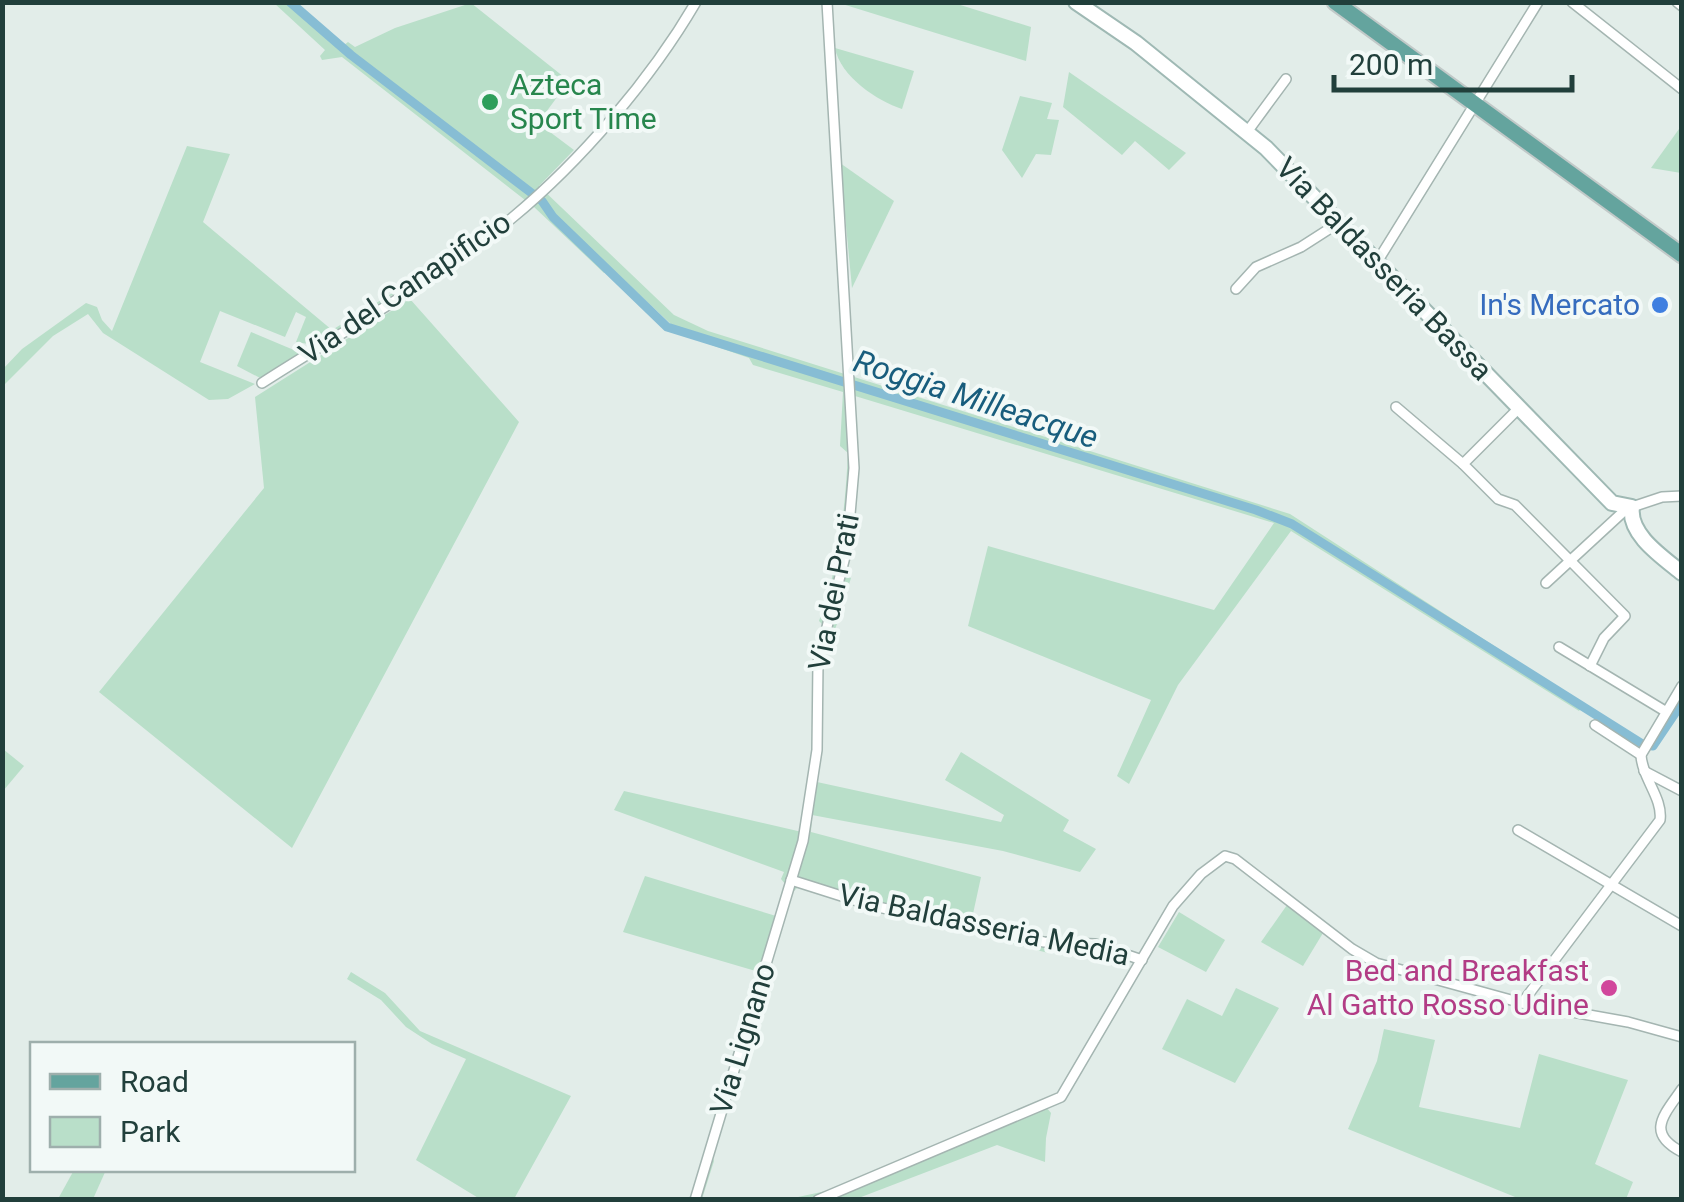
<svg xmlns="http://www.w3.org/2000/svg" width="1684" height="1202" viewBox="0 0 1684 1202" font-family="Roboto,sans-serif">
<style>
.green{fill:#b9dfc9}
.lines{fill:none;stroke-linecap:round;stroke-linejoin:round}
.canal{stroke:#87bdd4;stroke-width:9}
.street-casing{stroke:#a4b5b1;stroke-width:12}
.secondary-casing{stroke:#9fb9b4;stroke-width:18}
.primary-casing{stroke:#c1c9c8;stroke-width:19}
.street{stroke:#fff;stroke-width:9}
.secondary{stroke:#fff;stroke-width:14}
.primary{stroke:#64a49e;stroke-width:15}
.leisure-dot{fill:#2e9e5b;stroke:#f2f9f7;stroke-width:4}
.shop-dot{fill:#3f7fe0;stroke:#f2f9f7;stroke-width:4}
.hotel-dot{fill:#d1479c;stroke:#f2f9f7;stroke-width:4}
.labels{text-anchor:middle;stroke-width:8;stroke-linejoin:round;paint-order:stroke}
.leisure-label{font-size:30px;fill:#27864d;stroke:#f2f9f7;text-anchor:start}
.street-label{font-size:30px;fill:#213f3b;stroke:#f2f9f7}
.shop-label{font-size:30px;fill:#366cbe;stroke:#f2f9f7;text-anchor:end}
.hotel-label{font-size:30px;fill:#b23c85;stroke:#f2f9f7;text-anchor:end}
.water-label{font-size:32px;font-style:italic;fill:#185d7d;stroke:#f2f9f7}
</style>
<rect width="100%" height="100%" fill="#e2ede9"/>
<g class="green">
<path d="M274,3h22l47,43 5,-4 7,5 40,-19 76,-25 98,78 -31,42 36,27 -35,36 135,129 34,16 582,183 294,190 -5,7 -288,-180 -113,154 -49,99 -12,-8 34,-76 -183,-74 20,-80 226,64 60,-87 -419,-127 3,80 -12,100 5,2 -20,65 -5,-3 -5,25 -4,117 184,40 3,-7 -59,-35 16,-28 108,68 -6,11 33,18 -16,23 -77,-21 -191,-36 -1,17 170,45 -10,46 66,17 11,13 -250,-66 -5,5 -81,264 2,5 -12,38h-11l68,-227 -136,-40 22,-56 131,40 10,-31 -5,-6 3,-7 -170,-62 10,-19 178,41 12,-88 1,-86 8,-33 -4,-4c20,-54 26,-110 29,-168l-8,-7 3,-54 -90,-27 -4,-7 -78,-27 2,-5 -63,-59 -6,6 -70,-66 -192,-150 -20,3 -2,-4 5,-6z"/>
<polygon points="839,3 954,3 1031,27 1026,61"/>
<path d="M835,48l79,23 -12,38c-25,-8 -62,-33 -67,-61z"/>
<polygon points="1069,72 1186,153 1169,170 1135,141 1122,155 1063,107"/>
<polygon points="1020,96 1052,103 1047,119 1059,120 1051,155 1036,154 1022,178 1002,150"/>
<polygon points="1679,129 1681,173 1651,168"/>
<polygon points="187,146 230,154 203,222 332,330 440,264 315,345 296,342 306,317 296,312 285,337 220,311 200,362 255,384 228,399 209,400 103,333 88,314 53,336 3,386 3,369 22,349 86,303 97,307 102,320 112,331"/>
<polygon points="840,163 894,201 852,288"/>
<polygon points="410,299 519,422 292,848 99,692 264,488 255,397"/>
<polygon points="251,332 301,353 262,379 237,366"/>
<polygon points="3,749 24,766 3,791"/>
<polygon points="1287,905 1323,933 1303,966 1261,942"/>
<polygon points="1179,912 1225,940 1206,972 1158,947"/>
<polygon points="351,972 385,993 420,1031 571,1096 514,1199 480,1199 416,1160 466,1059 432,1044 406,1027 381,1000 347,979"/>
<polygon points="1236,988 1279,1008 1235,1083 1162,1049 1187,999 1222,1016"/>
<polygon points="1384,1029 1435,1040 1419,1107 1520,1128 1539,1054 1628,1080 1595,1164 1633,1182 1626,1199 1520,1199 1348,1129 1377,1061"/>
<polygon points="1047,1108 1051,1113 1046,1138 1045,1162 997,1145 856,1199 784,1200 840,1188 843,1195"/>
<polygon points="74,1170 106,1170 93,1199 58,1199"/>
</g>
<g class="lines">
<polyline class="canal" points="290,2 351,55 542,201 553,217 667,327 1256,510 1292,524 1644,745 1653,746 1682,703"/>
<defs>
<g id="street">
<polyline points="1572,2 1682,89"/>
<polyline points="1677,2 1682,6"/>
<polyline points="1247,132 1286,79"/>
<polyline points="1377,262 1538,2"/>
<polyline points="1236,289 1256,267 1301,247 1340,222"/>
<path d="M262,383c82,-53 176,-103 250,-165 69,-57 139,-139 184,-216"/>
<polyline points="1396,407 1463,464"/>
<polyline points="1519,408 1463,464 1498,499 1515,505 1625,616 1604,638 1590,666"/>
<polyline points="1632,507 1662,497 1682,496"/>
<polyline points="1546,583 1623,512"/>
<polyline points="1559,647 1665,711"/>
<polyline points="1595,725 1641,755"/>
<polyline points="1644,771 1682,791"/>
<polyline points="1518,830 1682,926"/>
<polyline points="791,880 873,906 1044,942 1095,944 1142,960"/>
<path d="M1522,1003l138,-183c3,-22 -18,-42 -19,-65l41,-69"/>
<path d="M1682,1089c-18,26 -37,44 0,63"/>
<polyline points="695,1200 803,841 817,750 818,662 847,549 854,468 827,2"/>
<polyline points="818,1200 1061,1097 1173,906 1201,874 1225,856 1235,859 1352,949 1376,963 1522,1003 1628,1022 1682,1037"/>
</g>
<path id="secondary" d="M1076,2l60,41 130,105 346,355 20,4c-4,27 29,49 50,66"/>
<polyline id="primary" points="1335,2 1682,255"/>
</defs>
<use href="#street" class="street-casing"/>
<use href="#secondary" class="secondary-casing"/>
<use href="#primary" class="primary-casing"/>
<use href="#street" class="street"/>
<use href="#secondary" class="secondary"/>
<use href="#primary" class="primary"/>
</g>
<circle class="leisure-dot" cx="490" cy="102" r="10"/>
<circle class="shop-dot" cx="1660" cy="305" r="10"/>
<circle class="hotel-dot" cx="1609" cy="988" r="10"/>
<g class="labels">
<g class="leisure-label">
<text x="510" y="95">Azteca<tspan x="510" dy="34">Sport Time</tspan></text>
</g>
<g class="street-label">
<text transform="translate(1384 269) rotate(46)" y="10">Via Baldasseria Bassa</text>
<text transform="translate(405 288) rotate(-34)" y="10">Via del Canapificio</text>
<text transform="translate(834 592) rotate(-79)" y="10">Via dei Prati</text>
<text transform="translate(984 925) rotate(12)" y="10">Via Baldasseria Media</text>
<text transform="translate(743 1039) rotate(-73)" y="10">Via Lignano</text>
</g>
<g class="shop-label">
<text x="1640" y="315">In's Mercato</text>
</g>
<g class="hotel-label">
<text x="1589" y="981">Bed and Breakfast<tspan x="1589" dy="34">Al Gatto Rosso Udine</tspan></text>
</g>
<g class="water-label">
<text transform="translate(976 399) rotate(18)" y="11">Roggia Milleacque</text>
</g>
</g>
<rect width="1684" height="1202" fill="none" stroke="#213f3b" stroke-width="10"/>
<rect x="30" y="1042" width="325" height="130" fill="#f2f9f7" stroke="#9eafac" stroke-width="2.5"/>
<rect x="50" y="1074" width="50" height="15" fill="#64a49e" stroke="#9eafac" stroke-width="2.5"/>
<text x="120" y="1092" font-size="30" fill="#213f3b">Road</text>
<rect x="50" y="1117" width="50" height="30" fill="#b9dfc9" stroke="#9eafac" stroke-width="2.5"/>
<text x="120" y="1142" font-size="30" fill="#213f3b">Park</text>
<path d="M1334 75v15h238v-15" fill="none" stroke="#213f3b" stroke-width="5"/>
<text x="1349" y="75" font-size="30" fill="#213f3b" stroke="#f2f9f7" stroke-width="8" paint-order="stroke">200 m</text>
</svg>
